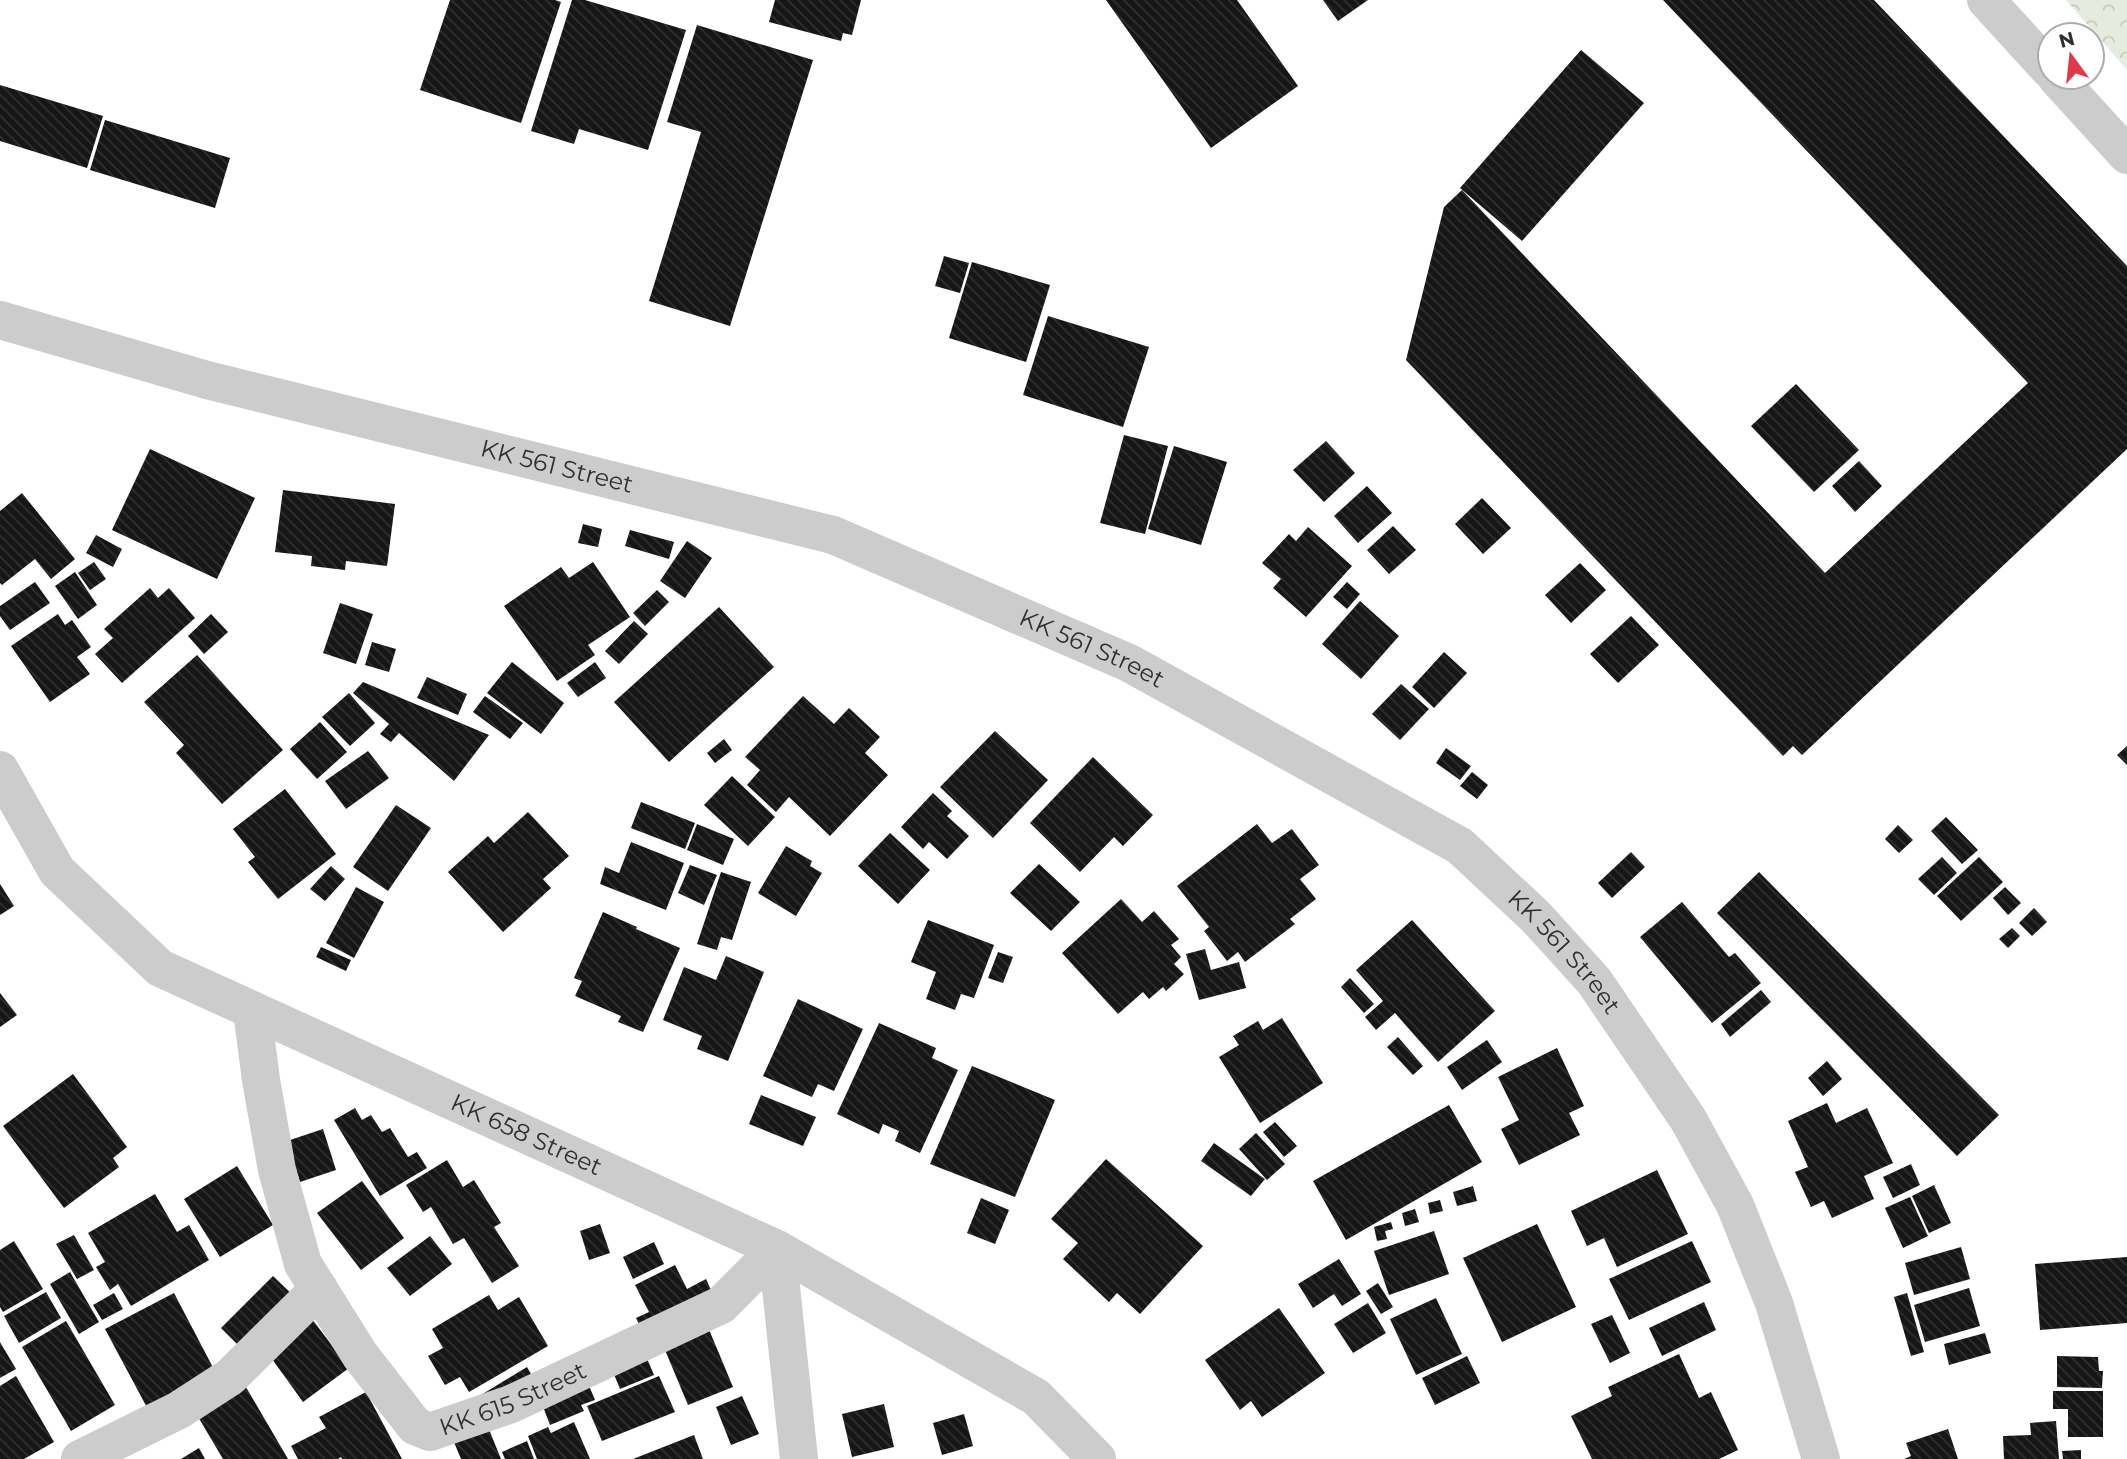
<svg xmlns="http://www.w3.org/2000/svg" width="2127" height="1459" viewBox="0 0 2127 1459" font-family="Montserrat,sans-serif">
<style>
.park{fill:url(#park-crowns)}
.building{fill:url(#building-back-hatch)}
.lines{fill:none;stroke-linecap:round;stroke-linejoin:round}
.minor{stroke:#ccc;stroke-width:38}
.labels{text-anchor:middle;stroke-width:7;stroke-linejoin:round;paint-order:stroke}
.street-label{font-size:24px;fill:#2f2f2f;stroke:#fff}
</style>
<defs>
<pattern id="park-crowns" width="20" height="18" patternUnits="userSpaceOnUse" patternTransform="scale(1.75)"><rect width="20" height="18" fill="#e5ebde"/><path d="M2 6a3 3 0 1 1 6 0M12 15a3 3 0 1 1 6 0" fill="none" stroke="#c5cabf"/></pattern>
<pattern id="building-back-hatch" width="6" height="6" patternUnits="userSpaceOnUse" patternTransform="scale(1.75)"><rect width="6" height="6" fill="#161616"/><path d="M-1 5l2 2M0 0l6 6M5-1l2 2" fill="none" stroke="#303030"/></pattern>
</defs>
<rect width="100%" height="100%" fill="#fff"/>
<polygon class="park" points="2066,0 2127,0 2127,70"/>
<g class="building">
<polygon points="450,0 555,0 561,2 521,123 420,90"/>
<polygon points="572,0 585,0 686,30 648,150 579,129 574,144 531,131"/>
<polygon points="775,0 861,0 852,35 843,33 841,41 769,22"/>
<polygon points="1106,0 1237,0 1298,86 1211,148"/>
<polygon points="1323,0 1368,0 1338,21"/>
<polygon points="1663,0 1874,0 2127,266 2127,449 1802,755 1793,746 1783,756 1406,360 1444,207 1462,190 1825,573 2028,383"/>
<polygon points="697,25 813,60 730,326 649,301 701,132 667,122"/>
<polygon points="1581,50 1644,103 1522,241 1460,188"/>
<polygon points="0,85 103,116 87,168 0,141"/>
<polygon points="105,120 230,158 215,208 90,170"/>
<polygon points="944,256 969,263 960,293 935,286"/>
<polygon points="972,262 1050,285 1026,362 949,338"/>
<polygon points="1048,316 1149,347 1123,427 1023,395"/>
<polygon points="1796,384 1859,450 1814,492 1751,426"/>
<polygon points="1124,435 1168,446 1145,534 1100,523"/>
<polygon points="1326,441 1355,473 1324,502 1293,470"/>
<polygon points="1174,446 1227,462 1201,545 1148,529"/>
<polygon points="150,449 255,498 217,579 112,530"/>
<polygon points="1859,461 1882,486 1855,512 1832,486"/>
<polygon points="1367,486 1392,513 1358,543 1334,516"/>
<polygon points="283,490 395,504 387,566 346,561 345,570 311,566 312,556 275,552"/>
<polygon points="22,493 75,559 51,579 35,559 2,585 0,583 0,511"/>
<polygon points="1482,498 1511,528 1483,554 1455,524"/>
<polygon points="583,524 602,529 598,547 578,543"/>
<polygon points="1393,526 1416,550 1389,574 1367,550"/>
<polygon points="1308,527 1352,566 1306,617 1273,588 1281,579 1262,563 1289,534 1296,541"/>
<polygon points="630,530 674,542 669,559 625,546"/>
<polygon points="96,535 122,549 113,567 86,553"/>
<polygon points="687,541 712,558 685,598 660,581"/>
<polygon points="94,562 106,579 90,590 78,573"/>
<polygon points="593,562 630,617 588,645 595,655 557,681 504,606 561,567 569,578"/>
<polygon points="1580,563 1606,590 1571,623 1545,595"/>
<polygon points="75,572 97,605 78,619 55,586"/>
<polygon points="35,582 50,603 10,630 0,616 0,606"/>
<polygon points="1347,582 1360,594 1347,609 1333,597"/>
<polygon points="150,588 158,598 169,588 195,618 122,683 95,654 113,638 104,629"/>
<polygon points="657,590 669,602 645,626 633,613"/>
<polygon points="1360,601 1399,636 1361,679 1322,644"/>
<polygon points="340,603 373,614 356,664 323,653"/>
<polygon points="719,607 774,667 669,762 614,702"/>
<polygon points="58,614 65,625 72,620 91,647 77,657 90,674 50,702 11,646"/>
<polygon points="211,614 228,632 204,654 188,636"/>
<polygon points="1631,616 1659,645 1618,683 1590,654"/>
<polygon points="634,621 648,634 619,664 605,651"/>
<polygon points="372,642 396,649 389,672 365,665"/>
<polygon points="1444,652 1467,673 1434,708 1412,687"/>
<polygon points="197,655 283,750 222,804 176,753 184,745 144,702"/>
<polygon points="512,662 564,703 541,734 487,693"/>
<polygon points="595,662 606,678 578,697 567,683"/>
<polygon points="427,677 467,694 458,715 417,698"/>
<polygon points="363,682 489,735 454,781 399,733 391,742 380,734 389,724 353,693"/>
<polygon points="1401,684 1429,709 1400,740 1372,714"/>
<polygon points="349,693 375,723 350,746 322,717"/>
<polygon points="485,696 523,723 510,739 473,712"/>
<polygon points="803,696 834,724 849,708 880,737 865,753 888,775 830,836 789,797 776,812 747,785 760,770 745,757"/>
<polygon points="320,722 347,752 317,779 290,749"/>
<polygon points="995,731 1048,780 993,838 940,787"/>
<polygon points="724,739 732,750 715,763 707,753"/>
<polygon points="2127,746 2127,765 2117,755"/>
<polygon points="1446,748 1471,766 1460,780 1436,763"/>
<polygon points="368,751 389,778 346,809 325,781"/>
<polygon points="1093,757 1153,815 1123,846 1114,837 1080,872 1030,823"/>
<polygon points="1472,772 1488,785 1477,799 1460,786"/>
<polygon points="732,776 775,817 748,846 704,805"/>
<polygon points="285,789 336,854 278,899 248,862 255,857 233,829"/>
<polygon points="933,793 952,811 947,816 969,836 947,859 929,842 923,849 901,827"/>
<polygon points="641,802 695,823 685,849 631,828"/>
<polygon points="396,805 431,828 388,891 353,867"/>
<polygon points="528,812 569,856 543,879 551,888 503,932 448,872 488,836 494,843"/>
<polygon points="1946,817 1978,850 1962,864 1931,831"/>
<polygon points="697,824 734,839 723,865 687,850"/>
<polygon points="1257,824 1272,843 1292,829 1319,865 1300,879 1316,899 1290,919 1295,924 1245,962 1238,952 1227,961 1204,931 1209,927 1177,886"/>
<polygon points="1898,825 1913,840 1899,853 1885,839"/>
<polygon points="890,833 930,870 898,904 858,866"/>
<polygon points="631,842 684,863 666,910 600,884 605,867 619,873"/>
<polygon points="786,846 812,861 810,866 822,873 796,916 758,893"/>
<polygon points="1631,852 1645,867 1612,898 1598,883"/>
<polygon points="1942,857 1957,873 1934,895 1918,879"/>
<polygon points="1979,857 2003,882 1961,921 1937,896"/>
<polygon points="1039,864 1080,902 1051,931 1010,893"/>
<polygon points="690,865 717,875 704,905 678,893"/>
<polygon points="331,866 345,879 325,901 310,889"/>
<polygon points="721,872 751,882 732,940 721,937 717,950 697,944"/>
<polygon points="1759,872 1999,1115 1957,1156 1717,913"/>
<polygon points="0,884 14,906 0,915"/>
<polygon points="356,887 384,902 354,958 326,943"/>
<polygon points="2005,887 2021,903 2008,915 1993,898"/>
<polygon points="1121,899 1142,922 1154,911 1179,939 1171,945 1181,957 1174,964 1184,974 1166,991 1163,987 1149,999 1143,992 1118,1014 1062,953"/>
<polygon points="1682,902 1729,957 1735,953 1761,983 1712,1023 1640,937"/>
<polygon points="2034,908 2047,922 2032,936 2019,923"/>
<polygon points="603,912 637,927 636,929 680,948 643,1032 618,1022 621,1016 575,996 582,981 574,978"/>
<polygon points="928,920 994,945 974,998 961,994 955,1010 926,999 936,972 911,962"/>
<polygon points="1412,920 1495,1011 1438,1062 1395,1013 1376,1030 1365,1017 1383,1001 1356,970"/>
<polygon points="2012,928 2020,936 2008,948 1999,939"/>
<polygon points="321,947 351,960 346,971 316,957"/>
<polygon points="1205,949 1211,970 1239,962 1246,988 1199,1000 1186,954"/>
<polygon points="998,952 1013,957 1003,983 988,978"/>
<polygon points="726,956 764,972 728,1061 697,1049 702,1036 663,1020 684,967 716,980"/>
<polygon points="1350,978 1374,1004 1364,1013 1341,987"/>
<polygon points="1761,990 1771,1002 1730,1037 1721,1024"/>
<polygon points="0,993 17,1015 0,1027"/>
<polygon points="798,999 863,1029 834,1091 818,1084 812,1097 763,1076"/>
<polygon points="1282,1018 1323,1083 1260,1123 1219,1057 1239,1045 1233,1036 1258,1021 1263,1030"/>
<polygon points="879,1023 936,1048 932,1058 958,1070 920,1153 895,1141 899,1131 883,1124 879,1134 837,1114"/>
<polygon points="1398,1037 1423,1066 1413,1075 1387,1047"/>
<polygon points="1487,1040 1502,1062 1462,1090 1447,1067"/>
<polygon points="1557,1048 1584,1106 1569,1113 1580,1135 1519,1165 1501,1129 1519,1120 1498,1077"/>
<polygon points="1827,1061 1842,1079 1823,1096 1808,1078"/>
<polygon points="972,1066 1055,1100 1015,1197 930,1164"/>
<polygon points="73,1074 127,1147 113,1158 119,1167 64,1208 3,1126"/>
<polygon points="761,1095 816,1117 803,1146 749,1124"/>
<polygon points="1827,1103 1836,1123 1867,1108 1893,1163 1864,1176 1874,1199 1832,1218 1824,1201 1811,1207 1795,1172 1808,1167 1788,1121"/>
<polygon points="1449,1105 1482,1162 1346,1240 1313,1181"/>
<polygon points="355,1108 362,1120 371,1115 382,1132 390,1128 408,1157 417,1152 427,1168 380,1196 334,1120"/>
<polygon points="1275,1122 1297,1146 1284,1157 1263,1132"/>
<polygon points="323,1129 336,1170 300,1182 287,1141"/>
<polygon points="1256,1133 1285,1164 1267,1180 1239,1149"/>
<polygon points="1214,1143 1265,1179 1251,1196 1201,1161"/>
<polygon points="1106,1159 1203,1246 1140,1314 1117,1293 1109,1302 1063,1259 1078,1243 1051,1219"/>
<polygon points="447,1160 463,1187 474,1180 501,1223 494,1227 519,1266 492,1283 464,1238 453,1244 431,1207 423,1212 406,1185"/>
<polygon points="1911,1164 1920,1185 1893,1198 1883,1177"/>
<polygon points="237,1166 273,1225 220,1257 184,1199"/>
<polygon points="1657,1170 1688,1234 1617,1267 1604,1238 1587,1246 1571,1211"/>
<polygon points="362,1181 404,1238 361,1270 317,1213"/>
<polygon points="1934,1185 1951,1223 1929,1233 1912,1196"/>
<polygon points="1473,1186 1477,1201 1457,1206 1453,1192"/>
<polygon points="155,1194 177,1232 189,1225 209,1260 131,1306 118,1284 110,1290 96,1267 105,1262 88,1233"/>
<polygon points="1910,1197 1928,1236 1903,1248 1885,1208"/>
<polygon points="981,1198 1009,1210 995,1244 967,1233"/>
<polygon points="1440,1200 1443,1211 1430,1214 1428,1203"/>
<polygon points="1415,1209 1419,1222 1405,1226 1402,1213"/>
<polygon points="1391,1222 1393,1229 1385,1231 1387,1239 1377,1241 1374,1227"/>
<polygon points="600,1224 610,1253 589,1260 580,1231"/>
<polygon points="1537,1224 1576,1307 1502,1342 1463,1258"/>
<polygon points="1434,1231 1449,1274 1389,1295 1374,1251"/>
<polygon points="74,1235 94,1270 77,1279 56,1244"/>
<polygon points="430,1236 452,1264 410,1296 387,1268"/>
<polygon points="14,1241 43,1289 3,1312 0,1307 0,1250"/>
<polygon points="1692,1241 1711,1282 1629,1320 1609,1279"/>
<polygon points="654,1242 664,1264 633,1279 623,1257"/>
<polygon points="1961,1247 1970,1279 1914,1295 1905,1263"/>
<polygon points="2127,1257 2127,1323 2040,1330 2035,1264"/>
<polygon points="1339,1259 1361,1294 1342,1306 1334,1294 1313,1308 1298,1284"/>
<polygon points="675,1265 687,1289 706,1279 716,1301 645,1337 636,1318 649,1312 635,1285"/>
<polygon points="70,1272 99,1322 79,1334 50,1284"/>
<polygon points="273,1276 298,1300 246,1353 221,1328"/>
<polygon points="1378,1283 1393,1307 1381,1314 1366,1291"/>
<polygon points="1969,1288 1980,1326 1925,1342 1914,1305"/>
<polygon points="46,1292 61,1318 19,1343 4,1316"/>
<polygon points="114,1293 123,1309 102,1320 93,1305"/>
<polygon points="174,1293 219,1379 151,1415 105,1329"/>
<polygon points="1907,1293 1924,1352 1911,1356 1894,1297"/>
<polygon points="489,1295 498,1310 519,1297 548,1346 469,1392 460,1377 445,1385 428,1356 443,1348 432,1329"/>
<polygon points="1436,1298 1462,1354 1416,1375 1390,1319"/>
<polygon points="1704,1302 1716,1330 1662,1356 1649,1328"/>
<polygon points="1368,1303 1386,1333 1353,1353 1334,1324"/>
<polygon points="1279,1308 1325,1373 1262,1417 1251,1401 1240,1410 1205,1360"/>
<polygon points="1612,1315 1630,1353 1610,1363 1591,1324"/>
<polygon points="312,1319 349,1368 303,1402 267,1352"/>
<polygon points="705,1320 733,1387 688,1405 660,1338"/>
<polygon points="66,1321 115,1405 71,1431 22,1347"/>
<polygon points="1985,1333 1991,1353 1949,1365 1944,1344"/>
<polygon points="0,1342 16,1369 0,1378"/>
<polygon points="643,1349 654,1375 620,1389 609,1362"/>
<polygon points="1679,1354 1699,1398 1711,1392 1738,1450 1719,1459 1592,1459 1571,1416 1612,1396 1608,1387"/>
<polygon points="1467,1356 1480,1383 1435,1405 1422,1378"/>
<polygon points="2057,1356 2098,1357 2099,1371 2103,1371 2102,1388 2057,1387"/>
<polygon points="527,1367 536,1383 481,1395"/>
<polygon points="16,1376 54,1442 24,1459 0,1459 0,1386"/>
<polygon points="585,1376 595,1400 581,1405 584,1411 550,1425 539,1396"/>
<polygon points="659,1376 675,1412 602,1441 587,1406"/>
<polygon points="243,1382 288,1459 223,1459 194,1410"/>
<polygon points="2053,1391 2103,1391 2103,1437 2068,1437 2068,1409 2053,1409"/>
<polygon points="366,1392 402,1459 342,1459 341,1457 338,1459 298,1459 291,1446 326,1428 319,1417"/>
<polygon points="742,1396 759,1434 731,1445 716,1407"/>
<polygon points="884,1404 894,1447 852,1457 842,1414"/>
<polygon points="964,1414 973,1446 942,1455 933,1423"/>
<polygon points="2056,1421 2059,1459 2004,1459 2003,1436 2031,1435 2030,1423"/>
<polygon points="486,1422 501,1459 461,1459 451,1435"/>
<polygon points="574,1422 590,1459 537,1459 528,1436 548,1427 551,1433"/>
<polygon points="1948,1429 1958,1459 1904,1459 1911,1456 1906,1443"/>
<polygon points="694,1435 703,1459 633,1459"/>
<polygon points="527,1441 534,1459 505,1459 502,1452"/>
<polygon points="199,1448 205,1459 181,1459"/>
<polygon points="2081,1450 2081,1459 2063,1459 2062,1451"/>
</g>
<g class="lines">
<g class="minor">
<polyline points="1986,0 2050,70"/>
<polyline points="2056,77 2127,155"/>
<path id="s1" d="M0,320l207,60 626,155 296,128 331,183 76,71 58,64 94,138 47,86 39,98 47,156"/>
<path id="s2" d="M0,770l57,101 103,97 617,281 259,148 61,62"/>
<path id="s3" d="M252,1010l9,70 16,90 26,94 57,91 55,71 15,6 81,-28 210,-99 56,-56 22,210"/>
<polyline points="80,1459 179,1410 230,1377 319,1289"/>
</g>
</g>
<g class="labels">
<g class="street-label">
<text dy="8" stroke="none"><textPath href="#s1" startOffset="576">KK 561 Street</textPath></text>
<text dy="8" stroke="none"><textPath href="#s1" startOffset="1143">KK 561 Street</textPath></text>
<text dy="8" stroke="none"><textPath href="#s1" startOffset="1710">KK 561 Street</textPath></text>
<text dy="8" stroke="none"><textPath href="#s2" startOffset="660">KK 658 Street</textPath></text>
<text dy="8" stroke="none"><textPath href="#s3" startOffset="562">KK 615 Street</textPath></text>
</g>
</g>
<g transform="translate(2071 56) rotate(345)"><circle r="33" fill="#ffffff" stroke="#acacac" stroke-width="2"/>
<path d="M0-5L12 26L0 18L-12 26Z" fill="#dd3a4a"/>
<text y="-10" font-size="19" font-weight="bold" text-anchor="middle" fill="#2f2f2f">N</text>
</g>
</svg>
